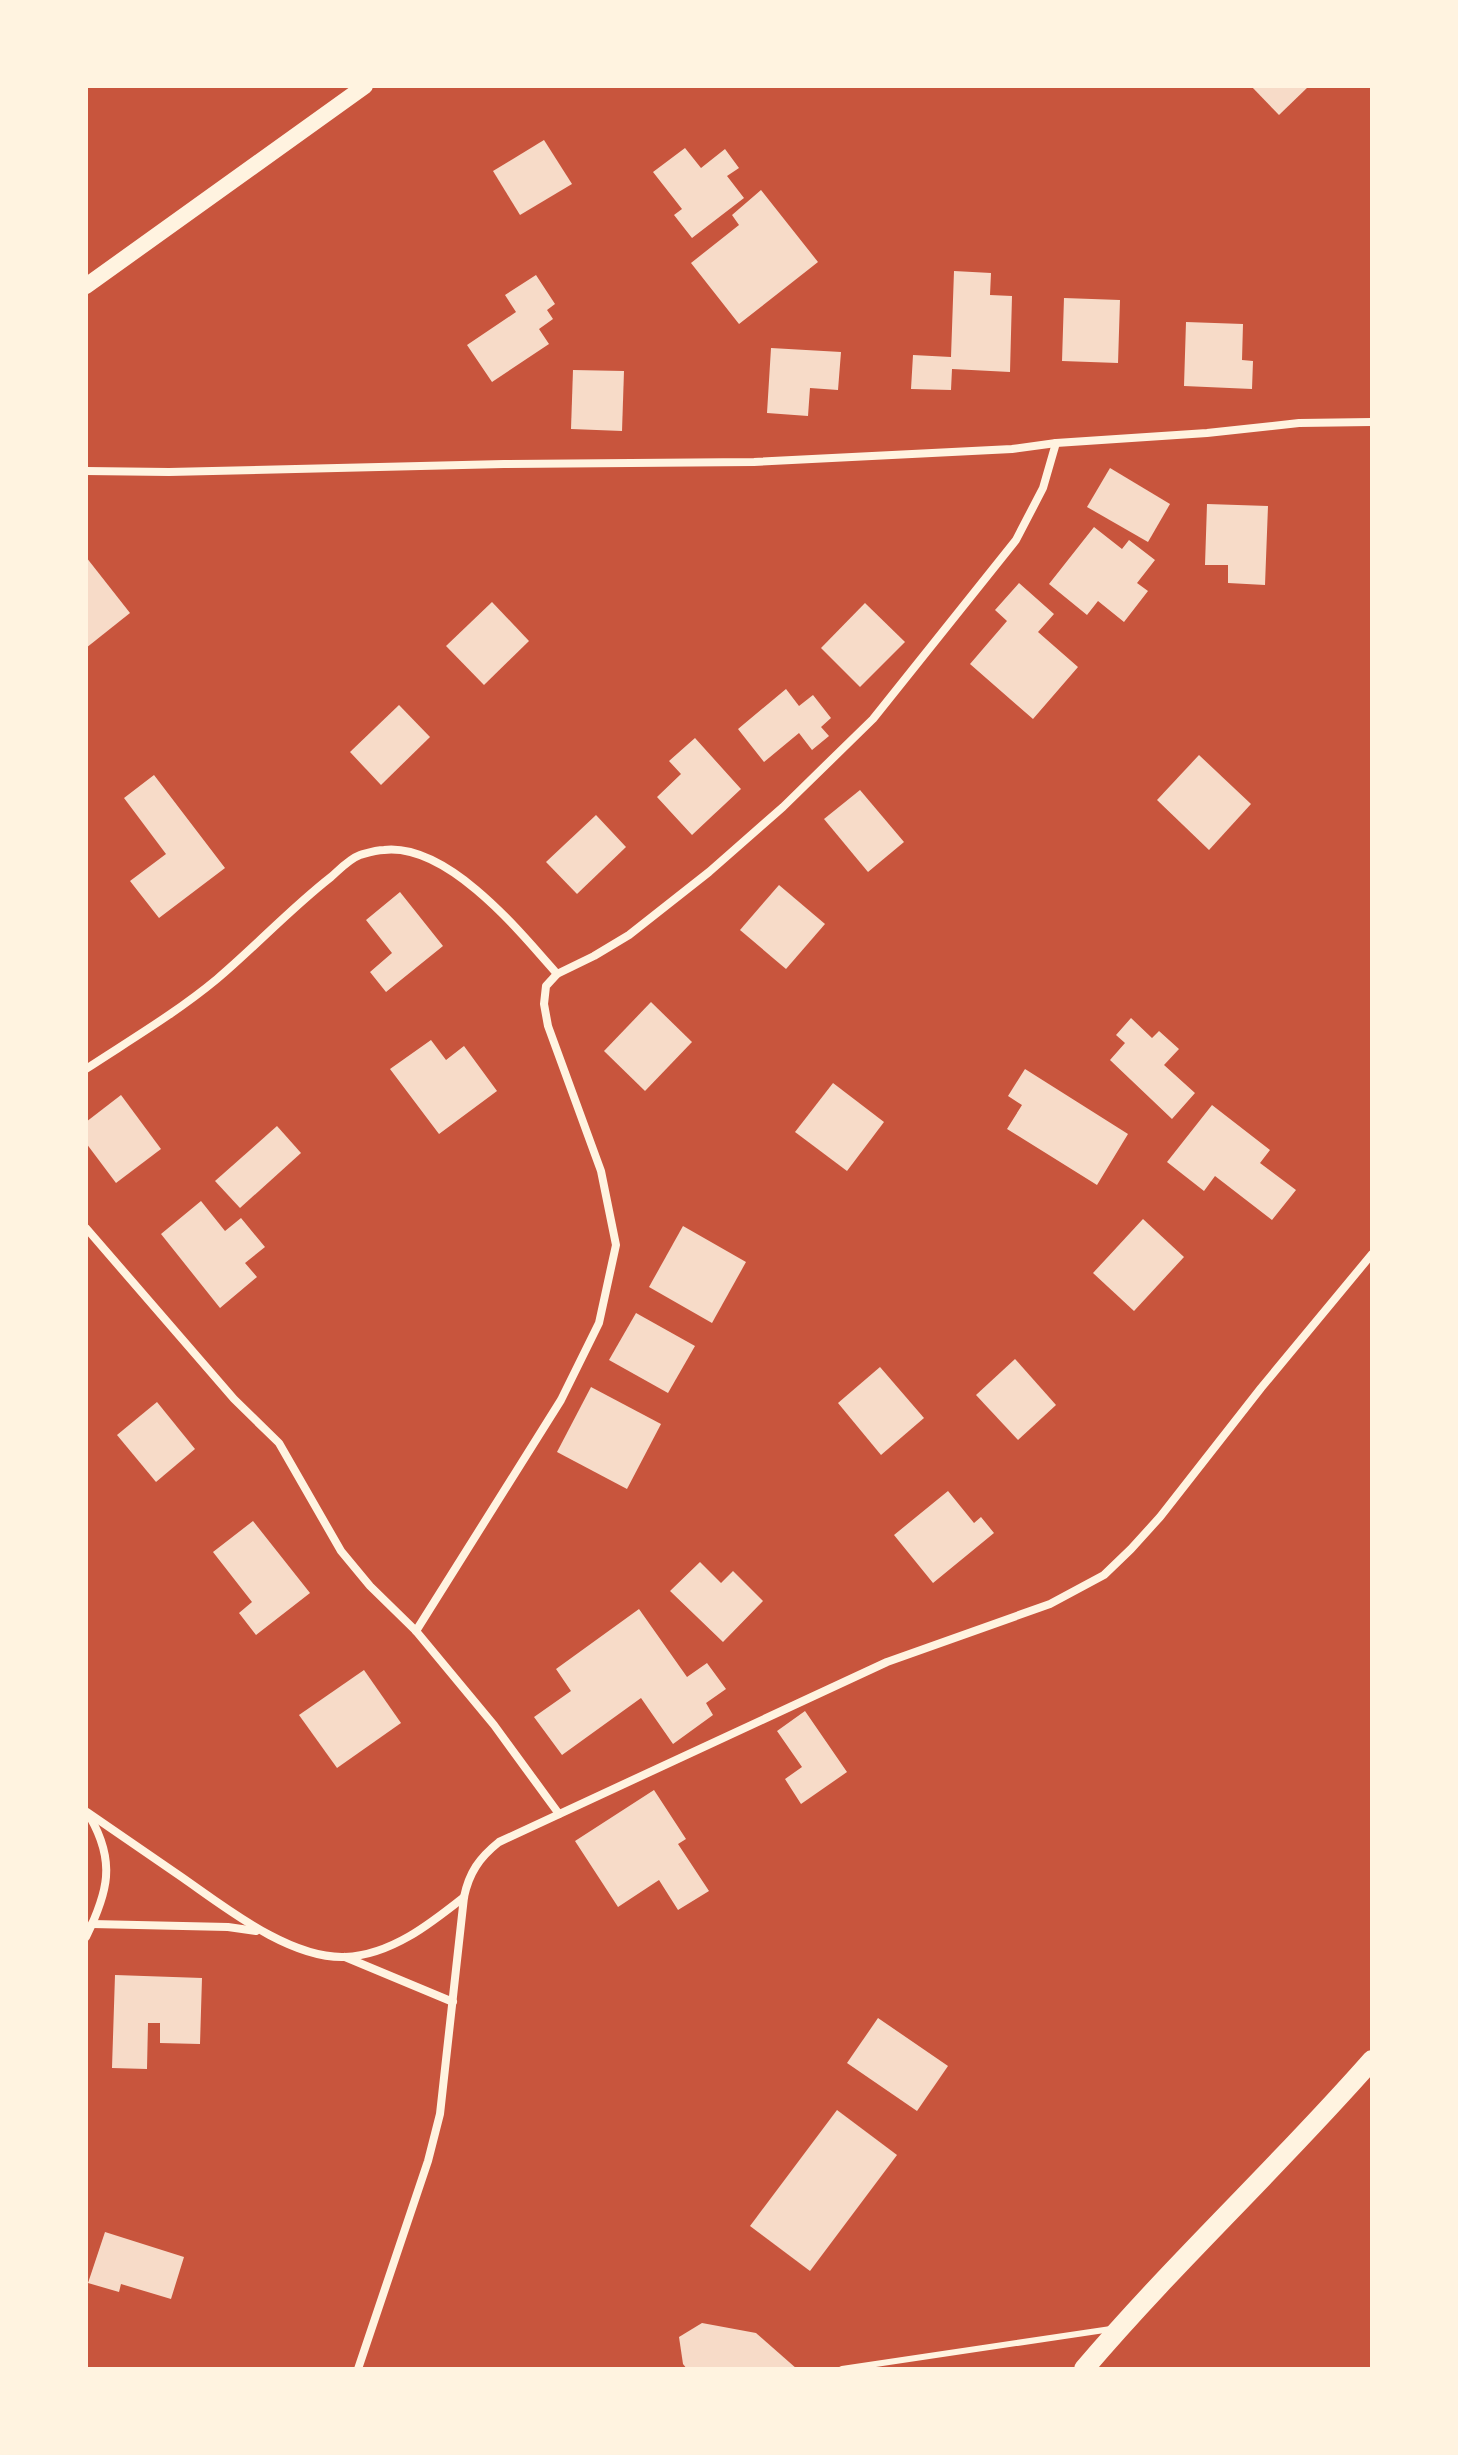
<svg xmlns="http://www.w3.org/2000/svg" width="1458" height="2455" viewBox="0 0 1458 2455" font-family="Manrope,sans-serif">
<style>
.building{fill:#f7dbc8}
.lines{fill:none;stroke-linecap:round;stroke-linejoin:round}
.service{stroke:#fff3e0;stroke-width:6}
.minor{stroke:#fff3e0;stroke-width:8}
.secondary{stroke:#fff3e0;stroke-width:16}
.primary{stroke:#fff3e0;stroke-width:20}
</style>
<rect width="100%" height="100%" fill="#c8553d"/>
<g class="building">
<polygon points="1251,86 1309,86 1279,115"/>
<polygon points="544,140 572,184 520,215 493,171"/>
<polygon points="685,148 701,168 725,149 739,168 727,176 744,198 692,238 674,215 682,209 653,172"/>
<polygon points="761,190 818,262 739,324 691,263 739,225 732,215"/>
<polygon points="954,271 991,273 990,295 1012,296 1010,372 952,369 951,390 911,389 913,355 951,357"/>
<polygon points="536,275 555,304 547,310 553,319 539,329 549,344 492,382 467,345 516,312 505,295"/>
<polygon points="1064,298 1120,300 1118,363 1062,361"/>
<polygon points="1186,322 1243,324 1242,360 1253,361 1252,389 1184,386"/>
<polygon points="771,348 841,352 838,390 810,388 808,416 767,413"/>
<polygon points="573,370 624,371 622,431 571,429"/>
<polygon points="1110,468 1170,504 1148,542 1087,507"/>
<polygon points="1207,504 1268,506 1265,585 1228,583 1228,565 1205,565"/>
<polygon points="1094,527 1122,549 1129,540 1155,560 1137,583 1148,591 1124,622 1098,601 1087,615 1049,584"/>
<polygon points="86,557 130,613 86,648"/>
<polygon points="1019,583 1054,614 1038,632 1078,667 1033,719 970,664 1007,621 995,610"/>
<polygon points="492,602 529,641 484,685 446,646"/>
<polygon points="865,603 905,642 860,687 821,648"/>
<polygon points="786,689 799,706 813,695 831,718 821,727 829,736 812,750 799,733 764,762 738,729"/>
<polygon points="399,705 430,737 381,785 350,752"/>
<polygon points="695,738 741,789 692,835 657,797 681,774 669,761"/>
<polygon points="1199,755 1251,804 1209,850 1157,800"/>
<polygon points="154,775 225,868 159,918 130,881 166,854 124,798"/>
<polygon points="860,790 904,842 868,872 824,819"/>
<polygon points="596,815 626,847 577,894 546,862"/>
<polygon points="779,885 825,924 786,969 740,930"/>
<polygon points="400,892 443,946 386,992 370,972 392,953 366,920"/>
<polygon points="651,1002 692,1042 645,1091 604,1051"/>
<polygon points="1131,1018 1152,1038 1159,1031 1179,1049 1164,1065 1195,1093 1172,1119 1110,1060 1125,1043 1116,1035"/>
<polygon points="431,1040 446,1060 464,1046 497,1091 439,1134 390,1069"/>
<polygon points="1025,1069 1128,1134 1097,1185 1007,1129 1022,1105 1008,1096"/>
<polygon points="833,1083 884,1122 847,1171 795,1132"/>
<polygon points="121,1095 161,1149 116,1183 86,1143 86,1122"/>
<polygon points="1212,1105 1270,1150 1260,1163 1296,1190 1272,1220 1215,1176 1204,1191 1167,1162"/>
<polygon points="277,1126 301,1153 240,1208 215,1181"/>
<polygon points="201,1201 225,1231 241,1218 265,1247 245,1263 257,1277 220,1308 161,1234"/>
<polygon points="1143,1219 1184,1257 1134,1311 1093,1273"/>
<polygon points="683,1226 746,1262 712,1323 649,1287"/>
<polygon points="636,1313 695,1346 668,1393 609,1360"/>
<polygon points="1015,1359 1056,1405 1018,1440 976,1395"/>
<polygon points="880,1367 924,1418 881,1455 838,1403"/>
<polygon points="591,1387 661,1424 627,1489 557,1452"/>
<polygon points="157,1402 195,1449 156,1482 117,1435"/>
<polygon points="948,1491 974,1523 981,1517 994,1533 933,1583 894,1535"/>
<polygon points="253,1521 310,1593 256,1635 239,1613 252,1602 213,1552"/>
<polygon points="700,1562 721,1583 733,1571 763,1601 723,1642 670,1591"/>
<polygon points="639,1609 687,1677 707,1663 726,1689 706,1703 713,1715 673,1744 641,1698 562,1755 534,1717 571,1691 556,1669"/>
<polygon points="364,1670 401,1723 337,1768 299,1715"/>
<polygon points="805,1711 847,1772 801,1804 785,1779 802,1767 777,1731"/>
<polygon points="654,1790 686,1839 678,1844 709,1891 678,1910 659,1880 618,1907 575,1841"/>
<polygon points="115,1975 202,1978 200,2044 160,2043 160,2023 148,2023 147,2069 112,2068"/>
<polygon points="878,2018 948,2066 917,2111 847,2063"/>
<polygon points="837,2110 897,2155 810,2271 750,2226"/>
<polygon points="105,2232 184,2257 171,2299 121,2284 119,2292 88,2283"/>
<polygon points="702,2323 756,2333 797,2369 687,2369 683,2364 679,2337"/>
</g>
<g class="lines">
<polyline class="service" points="842,2369 1111,2329"/>
<g class="minor">
<polyline points="86,471 169,472 504,464 754,462 1012,449 1056,443 1207,433 1299,423 1372,422"/>
<path d="M86,1069c44,-29 90,-56 131,-90 39,-33 73,-70 114,-102 8,-7 18,-18 29,-22 7,-2 16,-5 24,-5 63,-7 135,80 173,124"/>
<polyline points="86,1228 234,1399 279,1443 341,1551 370,1586 416,1631 494,1725 559,1814"/>
<polyline points="416,1631 561,1400 599,1323 616,1245 601,1171 548,1026 544,1004 546,986 557,974 594,956 629,935 709,872 783,807 873,719 1016,540 1043,488 1056,443"/>
<path d="M87,1812c32,22 64,44 96,66 43,30 107,81 162,79 46,-2 85,-33 119,-60"/>
<polyline points="92,1924 228,1927 256,1931"/>
<path d="M86,1937c22,-45 30,-75 4,-120"/>
<polyline points="345,1957 453,2002"/>
<path d="M358,2369l70,-208 12,-47 24,-217c5,-24 15,-39 35,-55l388,-180 163,-58 54,-29 27,-26 29,-32 101,-129 111,-134"/>
</g>
<polyline class="secondary" points="86,286 365,86"/>
<path class="primary" d="M1084,2369c91,-107 195,-203 288,-309"/>
</g>
<rect width="1458" height="2455" fill="none" stroke="#fff3e0" stroke-width="176"/>
</svg>
